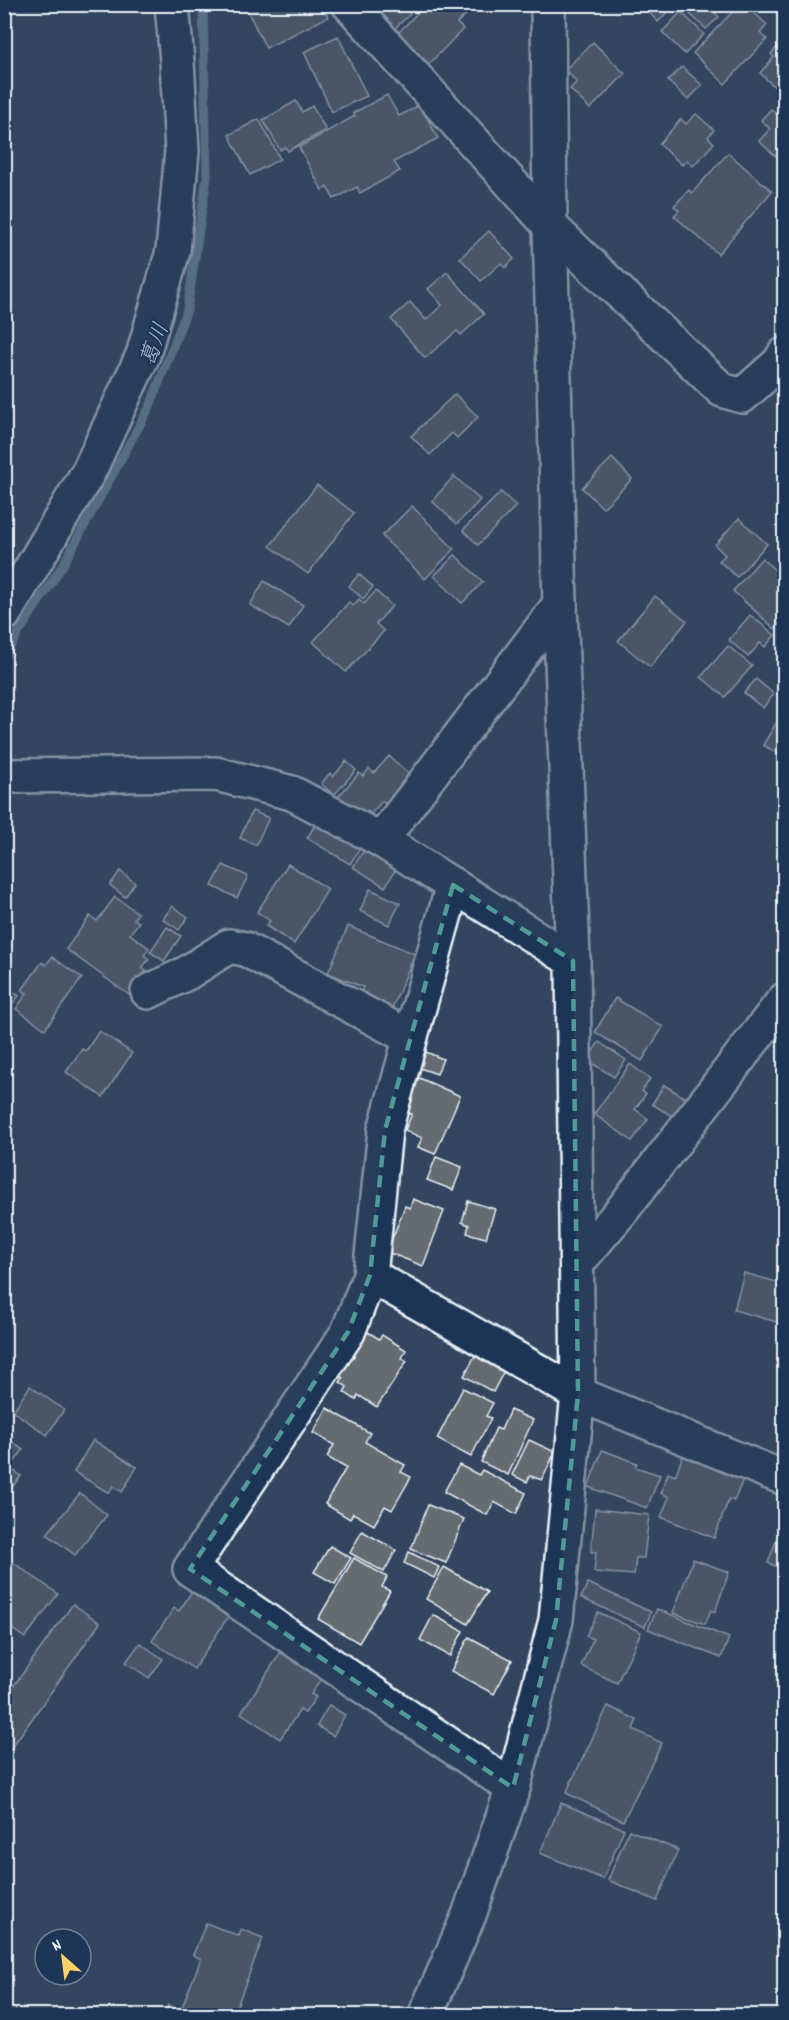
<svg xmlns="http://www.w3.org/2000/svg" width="789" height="2020" viewBox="0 0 789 2020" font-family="Dekko,'Klee One',sans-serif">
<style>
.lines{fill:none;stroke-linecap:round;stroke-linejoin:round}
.stream{stroke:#829fb3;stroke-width:9}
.building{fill:#666a71;stroke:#e8f1f8;stroke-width:1.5}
.minor-casing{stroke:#e8f1f8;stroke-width:38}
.minor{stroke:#1d3557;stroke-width:33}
.marked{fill:none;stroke:#509b97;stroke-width:4.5;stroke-dasharray:12 8;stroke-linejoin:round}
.labels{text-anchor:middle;stroke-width:4.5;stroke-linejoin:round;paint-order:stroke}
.water-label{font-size:22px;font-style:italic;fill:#acc1d0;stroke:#1d3557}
</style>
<rect width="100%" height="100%" fill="#33455f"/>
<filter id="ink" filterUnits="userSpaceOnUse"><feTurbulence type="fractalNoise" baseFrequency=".0167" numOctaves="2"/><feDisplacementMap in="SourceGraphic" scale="12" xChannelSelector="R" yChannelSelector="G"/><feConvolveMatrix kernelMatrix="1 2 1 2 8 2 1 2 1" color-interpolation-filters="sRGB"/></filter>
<g filter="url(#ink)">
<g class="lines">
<polyline class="stream" points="4,658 17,635 63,565 150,406 187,310 207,177 203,4"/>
</g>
<g class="building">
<polygon points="253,4 322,4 328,17 266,48 246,8"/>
<polygon points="390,4 401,4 410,14 392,31 378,16"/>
<polygon points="426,4 465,4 471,10 457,23 463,29 429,64 398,33"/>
<polygon points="505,4 522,4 507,10"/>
<polygon points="641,4 675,4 658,22"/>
<polygon points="699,4 707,4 719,17 706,29 690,14"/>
<polygon points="740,4 745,4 767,25 760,33 767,39 725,84 693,53"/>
<polygon points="681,12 704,34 685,54 662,32"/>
<polygon points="338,36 367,96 332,112 304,52"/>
<polygon points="784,39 784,96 760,73 774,57 771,54"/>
<polygon points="593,42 625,74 590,109 570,89 577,82 565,70"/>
<polygon points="682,67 702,85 688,100 668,81"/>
<polygon points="387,95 399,116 420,105 438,138 394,162 400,171 360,193 357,187 334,199 327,187 322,190 299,147 355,116 353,113"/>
<polygon points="296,101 302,112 312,106 326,130 288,151 285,147 280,150 263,120"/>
<polygon points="771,109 784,121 784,156 780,160 759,141 770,129 761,120"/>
<polygon points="696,114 714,130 708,137 714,143 693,166 686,160 682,165 659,144 681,119 686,124"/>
<polygon points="259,119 280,159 250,175 229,135"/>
<polygon points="728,153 772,191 718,254 674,216 679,210 674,206 689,190 692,193"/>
<polygon points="489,231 514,259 505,268 501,263 481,281 460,258"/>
<polygon points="447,272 484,314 461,335 457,331 425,358 391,319 410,302 426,320 442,305 428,289"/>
<polygon points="455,394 478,417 457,438 452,433 430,455 411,436"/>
<polygon points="612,458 632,479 603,508 582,488"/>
<polygon points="454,476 480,500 457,524 432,501"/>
<polygon points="317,485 354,513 308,574 270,546"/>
<polygon points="501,492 516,506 478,545 463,530"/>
<polygon points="412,506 454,549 425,579 382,536"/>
<polygon points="739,518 767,544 737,577 719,561 725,555 715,545"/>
<polygon points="455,555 483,582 462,603 434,576"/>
<polygon points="762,558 784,579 784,618 775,629 733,591"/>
<polygon points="359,574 373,587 363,599 349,586"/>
<polygon points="264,581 303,605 289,628 250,605"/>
<polygon points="376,591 392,606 376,624 384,631 346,672 313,642 349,602 353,606 359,599 364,604"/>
<polygon points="655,596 687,621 650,667 618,641"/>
<polygon points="750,615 775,635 765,647 760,643 748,657 729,640"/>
<polygon points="728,646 752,666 725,697 701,677"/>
<polygon points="756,679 774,694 763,708 744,693"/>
<polygon points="784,710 784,752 782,756 763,745"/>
<polygon points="389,756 414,778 407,786 404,783 385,804 382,801 371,814 367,810 360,817 338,797 359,773 363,776 369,769 374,773"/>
<polygon points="784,760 784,774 778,770"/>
<polygon points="346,761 356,770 334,795 321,784 330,773 333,777"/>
<polygon points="252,811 269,818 256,845 240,838"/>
<polygon points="321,815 364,842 350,864 307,838"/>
<polygon points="368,844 399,864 385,887 353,867"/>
<polygon points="288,864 328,889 294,944 266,926 270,921 257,912"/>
<polygon points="223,865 248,876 237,898 212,886"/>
<polygon points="120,871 135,883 125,897 110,885"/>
<polygon points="370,889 400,903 389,925 360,911"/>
<polygon points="115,897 138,913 134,919 139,922 130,934 149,948 144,955 149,959 142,968 146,971 129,995 66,949 90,916 97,921"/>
<polygon points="172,906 188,917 179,930 163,919"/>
<polygon points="348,926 415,954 392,1008 360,994 363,987 328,973"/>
<polygon points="167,927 181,936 164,961 150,952"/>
<polygon points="52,957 82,978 45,1029 16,1009 27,993 22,990 42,962 46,965"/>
<polygon points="4,985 19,996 4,1014"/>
<polygon points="615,998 663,1027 642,1061 595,1032"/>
<polygon points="99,1031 132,1053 103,1097 66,1072 82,1049 86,1051"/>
<polygon points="599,1042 626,1060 614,1077 587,1060"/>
<polygon points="426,1052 443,1059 437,1074 420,1068"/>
<polygon points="630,1064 650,1079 642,1091 646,1094 635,1109 648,1119 632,1141 594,1114"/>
<polygon points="417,1077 460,1096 435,1154 418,1147 422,1138 405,1130 412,1114 406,1112 414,1093 410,1091"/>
<polygon points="664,1085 689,1100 677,1119 652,1104"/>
<polygon points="436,1157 462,1167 453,1190 427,1180"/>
<polygon points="413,1199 444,1211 423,1266 387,1252 405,1206 410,1208"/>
<polygon points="468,1201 495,1209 486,1238 467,1233 469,1225 462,1222"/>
<polygon points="744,1273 784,1284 784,1324 734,1310"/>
<polygon points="368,1332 379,1339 382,1335 406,1350 402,1358 407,1361 377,1407 358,1395 356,1400 344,1392 347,1387 340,1382 343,1378 339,1376"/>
<polygon points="476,1354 505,1369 493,1392 464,1376"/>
<polygon points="30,1386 64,1410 47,1435 13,1411"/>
<polygon points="463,1388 493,1403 486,1416 491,1418 471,1457 437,1439"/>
<polygon points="327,1408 370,1433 365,1442 405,1465 401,1472 411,1477 392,1510 385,1506 374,1525 353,1513 350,1519 325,1504 346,1468 327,1457 334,1445 313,1433"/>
<polygon points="510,1410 533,1420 508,1475 481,1462 496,1428 501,1430"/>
<polygon points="4,1436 23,1450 10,1468 21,1476 7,1494 4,1492"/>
<polygon points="93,1440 137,1467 122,1492 113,1486 109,1493 74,1472"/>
<polygon points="529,1440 555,1452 542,1480 530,1476 527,1482 512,1475"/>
<polygon points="602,1450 637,1463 635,1467 660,1475 647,1508 588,1487"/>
<polygon points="684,1453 744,1477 734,1501 729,1499 714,1538 661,1517 669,1497 661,1493 668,1473 675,1476"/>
<polygon points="459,1465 479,1475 482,1470 526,1493 516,1514 494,1502 487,1515 444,1492"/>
<polygon points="80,1493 107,1515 75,1555 47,1534"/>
<polygon points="428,1505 464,1519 446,1563 411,1549"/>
<polygon points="595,1509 649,1515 644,1558 636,1558 634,1575 594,1572 596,1552 591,1552"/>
<polygon points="784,1518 784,1575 781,1574 783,1569 768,1563"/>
<polygon points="362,1531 396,1550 384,1572 350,1553"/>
<polygon points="330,1546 351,1558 335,1584 314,1572"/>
<polygon points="409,1552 439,1567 434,1578 404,1563"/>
<polygon points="4,1556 58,1594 25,1638 4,1623"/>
<polygon points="354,1558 387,1577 382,1587 390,1591 359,1643 318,1619"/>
<polygon points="693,1559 729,1572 715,1612 711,1610 705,1624 673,1613"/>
<polygon points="444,1567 487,1592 468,1624 426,1599"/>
<polygon points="588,1583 651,1612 645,1627 581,1598"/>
<polygon points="193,1590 230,1614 194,1669 152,1641 174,1608 179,1611"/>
<polygon points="73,1604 100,1623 7,1754 4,1753 4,1699"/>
<polygon points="657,1609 729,1638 721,1658 648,1629"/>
<polygon points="598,1612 641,1632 617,1683 581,1666 593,1639 586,1636"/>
<polygon points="433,1615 463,1631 450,1656 420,1640"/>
<polygon points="469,1637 512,1660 494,1694 451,1671"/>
<polygon points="140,1643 163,1659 149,1678 126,1662"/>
<polygon points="281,1652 321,1679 311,1694 316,1697 305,1713 300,1710 280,1739 241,1713"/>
<polygon points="329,1705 345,1715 333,1736 317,1726"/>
<polygon points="608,1706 637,1720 633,1729 662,1743 623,1821 566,1793"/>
<polygon points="561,1803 624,1829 603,1879 540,1853"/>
<polygon points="629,1830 678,1850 657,1901 608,1880"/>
<polygon points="206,1923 239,1936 241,1929 263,1938 233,2016 222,2016 206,2009 203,2015 182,2007 201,1959 193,1955"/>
<polygon points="168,2005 192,2016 164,2016"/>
</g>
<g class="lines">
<defs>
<g id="minor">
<polyline points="349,4 550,226 722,390 742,396 779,363 784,355"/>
<polyline points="4,614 89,471 143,355 173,251 182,151 177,61 172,4"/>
<polyline points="4,776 216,774 292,793 381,840 573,961"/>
<polyline points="381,840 560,604"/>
<polyline points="453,885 385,1130 370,1275 348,1332 190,1569 513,1788"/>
<polyline points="148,992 187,973 229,946 245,949 409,1037"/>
<polyline points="577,1263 623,1209 784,1000"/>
<polyline points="370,1275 578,1394 784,1478"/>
<polyline points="425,2016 469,1915 513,1788 556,1620 578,1394 573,961 560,604 550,226 548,4"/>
</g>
</defs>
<use href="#minor" class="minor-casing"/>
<use href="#minor" class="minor"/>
</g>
</g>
<path d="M0 0H789V2020H0ZM453,885l120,76 5,433 -22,226 -43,168 -323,-219 158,-237 22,-57 15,-145z" fill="#33455f" fill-opacity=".55" fill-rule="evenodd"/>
<path class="marked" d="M453,885l120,76 5,433 -22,226 -43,168 -323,-219 158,-237 22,-57 15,-145z"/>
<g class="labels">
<g class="water-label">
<text transform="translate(153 344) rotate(-69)" y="8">葛川</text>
</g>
</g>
<rect width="789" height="2020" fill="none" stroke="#1d3557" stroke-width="24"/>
<rect x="12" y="12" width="765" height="1996" fill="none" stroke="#e8f1f8" stroke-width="2" filter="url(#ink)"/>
<g transform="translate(63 1957) rotate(332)"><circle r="28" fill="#1d3557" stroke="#6e8097" stroke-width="1.5"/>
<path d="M0-4.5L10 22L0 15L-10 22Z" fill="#ffd166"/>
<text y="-9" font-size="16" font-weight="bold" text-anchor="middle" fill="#e8f1f8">N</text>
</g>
</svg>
